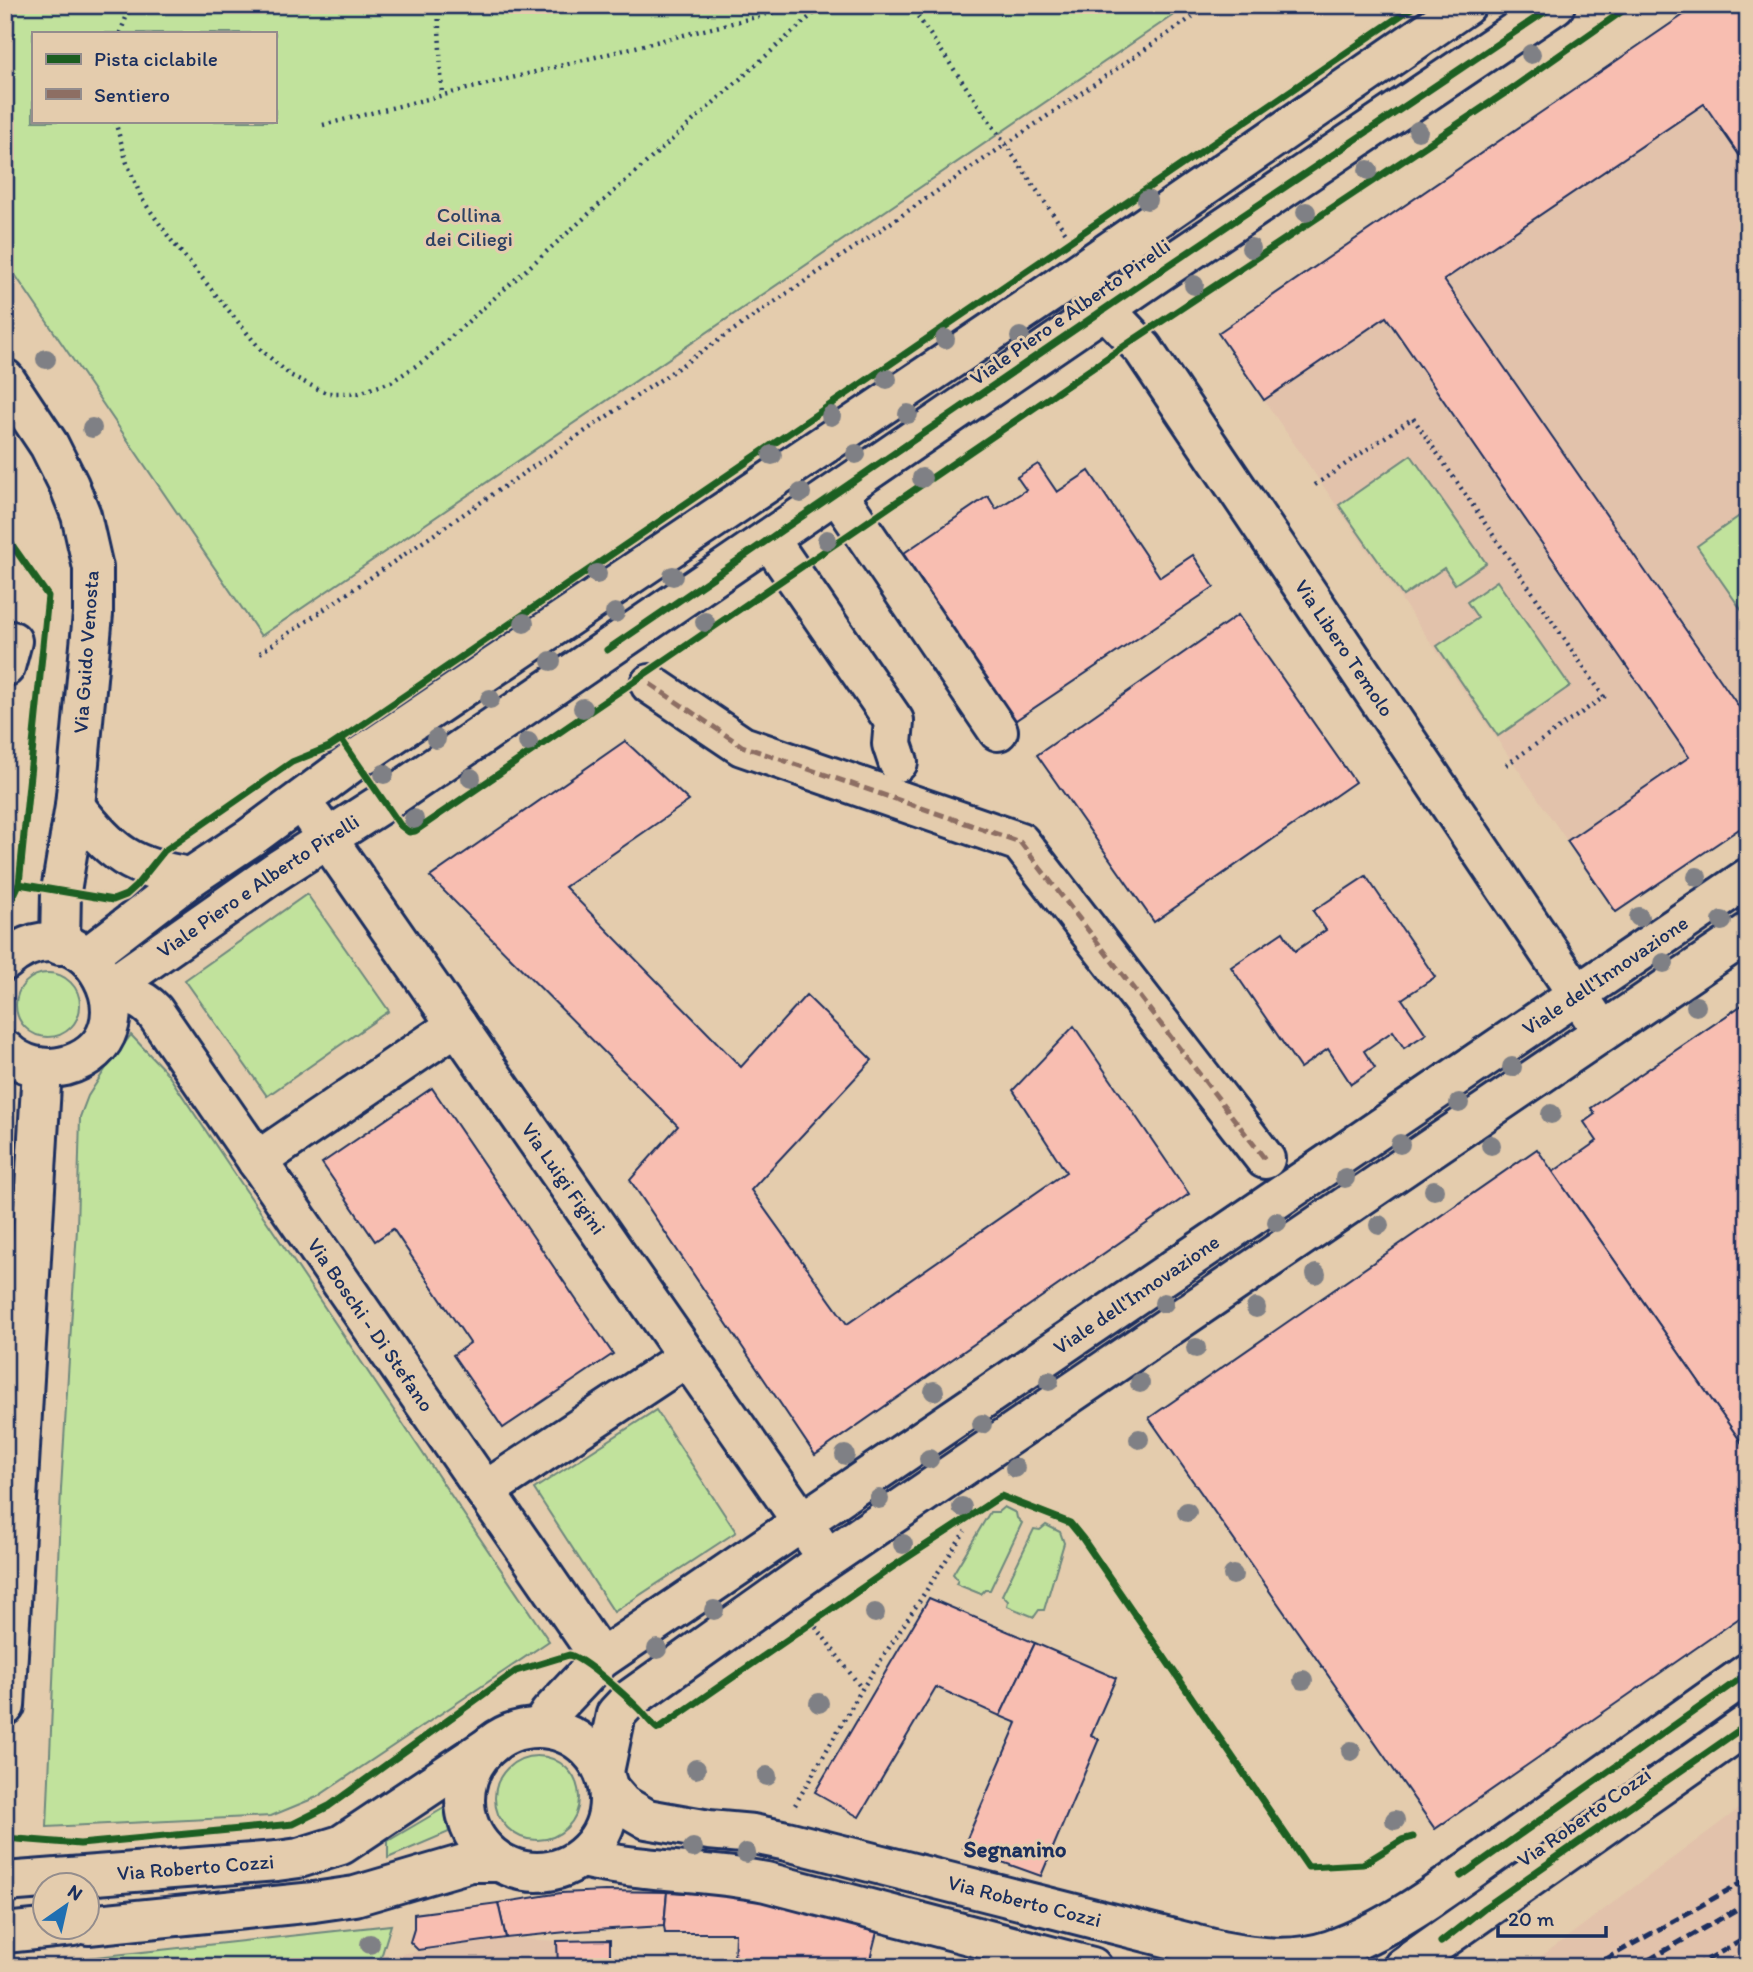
<svg xmlns="http://www.w3.org/2000/svg" width="1753" height="1972" viewBox="0 0 1753 1972" font-family="Itim,sans-serif">
<style>
.built{fill:#e2c2ab}
.green{fill:#c1e29c;stroke:#6e887d;stroke-width:2;fill-rule:evenodd}
.building{fill:#f8beb1;stroke:#1b2f5e;stroke-width:2}
.lines{fill:none;stroke-linecap:round;stroke-linejoin:round}
.minor-casing{stroke:#1b2f5e;stroke-width:44}
.path{stroke:#1b2f5e;stroke-width:4.5;stroke-dasharray:2 5;stroke-linecap:butt}
.minor{stroke:#e4ccad;stroke-width:38}
.rail{stroke:#1b2f5e;stroke-width:5;stroke-dasharray:10 5;stroke-linecap:butt}
.quiet{stroke:#8d6e63;stroke-width:5;stroke-dasharray:10 5;stroke-linecap:butt}
.cycleway-casing{stroke:#e4ccad;stroke-width:11}
.cycleway{stroke:#1b5e20;stroke-width:7}
.tree{fill:#7f8085}
.labels{text-anchor:middle;stroke-width:6;stroke-linejoin:round;paint-order:stroke}
.park-label{font-size:21px;fill:#2c4164;stroke:#e4ccad}
.street-label{font-size:21px;fill:#1b2f5e;stroke:#e4ccad}
.neighbourhood-label{font-size:23px;font-weight:bold;fill:#1b2f5e;stroke:#e4ccad}
</style>
<rect width="100%" height="100%" fill="#e4ccad"/>
<filter id="ink" filterUnits="userSpaceOnUse"><feTurbulence type="fractalNoise" baseFrequency=".0143" numOctaves="2"/><feDisplacementMap in="SourceGraphic" scale="14" xChannelSelector="R" yChannelSelector="G"/><feConvolveMatrix kernelMatrix="1 2 1 2 8 2 1 2 1" color-interpolation-filters="sRGB"/></filter>
<g filter="url(#ink)">
<g class="built">
<polygon points="1698,5 1748,5 1748,822 1616,912 1218,333"/>
<polygon points="1748,1802 1748,1967 1527,1967"/>
<polygon points="506,1938 557,1941 558,1967 378,1967 381,1957"/>
</g>
<g class="green">
<path d="M5,5h1183l-927,631 -256,-376zM275,33v88h-242v-88z"/>
<polygon points="1411,455 1486,563 1455,584 1444,568 1403,596 1339,505"/>
<polygon points="1748,510 1748,614 1745,615 1697,546"/>
<polygon points="1497,581 1570,686 1498,736 1437,646 1478,618 1467,602"/>
<polygon points="307,894 389,1011 267,1096 185,980"/>
<circle cx="48" cy="1005" r="32"/>
<polygon points="131,1035 167,1073 549,1641 317,1797 271,1816 47,1827 61,1489 77,1229 80,1117 88,1096 108,1065"/>
<polygon points="656,1410 736,1532 614,1612 534,1489"/>
<polygon points="1004,1507 1016,1513 1017,1518 1022,1523 990,1590 985,1590 981,1594 956,1584 958,1580 953,1574 990,1512 998,1512"/>
<polygon points="1046,1525 1060,1532 1064,1543 1044,1610 1039,1610 1034,1617 1007,1606 1008,1601 1002,1595 1034,1529 1040,1530"/>
<circle cx="537" cy="1798" r="42"/>
<polygon points="444,1808 449,1832 388,1858 388,1841"/>
<polygon points="391,1925 378,1967 81,1967 87,1958"/>
</g>
<g class="building">
<polygon points="1698,5 1748,5 1748,168 1704,104 1444,280 1748,720 1748,823 1616,912 1567,841 1689,757 1585,606 1386,317 1264,400 1218,333"/>
<polygon points="1038,464 1057,492 1089,471 1160,577 1193,555 1214,587 1013,722 901,555 988,496 996,509 1026,490 1017,477"/>
<polygon points="1238,615 1355,782 1154,922 1037,755"/>
<polygon points="625,741 689,801 565,887 741,1067 806,995 872,1060 751,1190 847,1324 1066,1172 1013,1090 1074,1026 1189,1194 815,1455 630,1180 678,1126 430,877"/>
<polygon points="1366,876 1435,977 1402,999 1426,1034 1404,1048 1393,1031 1364,1051 1375,1068 1351,1084 1328,1049 1300,1068 1231,967 1283,932 1295,951 1326,930 1313,911"/>
<polygon points="1748,1001 1748,1452 1553,1172 1597,1141 1584,1122 1595,1114 1591,1108"/>
<polygon points="432,1088 613,1354 503,1428 453,1355 470,1343 393,1229 375,1241 322,1163"/>
<polygon points="1537,1149 1748,1452 1748,1612 1435,1829 1149,1418"/>
<polygon points="929,1598 1035,1643 1000,1716 936,1687 859,1817 815,1792"/>
<polygon points="1035,1643 1116,1678 1091,1735 1099,1739 1041,1876 963,1848 1017,1723 1000,1716"/>
<polygon points="605,1891 667,1892 664,1926 577,1931 506,1938 498,1903 561,1893"/>
<polygon points="667,1892 747,1896 877,1932 868,1967 734,1967 735,1933 665,1933 664,1926"/>
<polygon points="498,1903 506,1938 418,1950 410,1942 414,1929 414,1914"/>
<polygon points="610,1940 610,1967 558,1967 557,1941"/>
</g>
<g class="lines">
<defs>
<g id="minor">
<path id="s1" d="M1091,288l14,21 38,40 449,667"/>
<polyline points="5,379 49,445 69,485 81,515 93,568 93,614 75,806 61,891 60,945"/>
<polyline points="837,493 998,731"/>
<polyline points="769,539 894,721 892,744 898,762"/>
<polyline points="5,667 12,641"/>
<polyline points="650,684 742,746 1020,842 1265,1159"/>
<path d="M75,806c37,48 56,62 116,71"/>
<path id="s2" d="M313,818l503,724"/>
<polyline points="87,957 191,877 251,837 355,760 1048,294 1466,5"/>
<path d="M5,961c80,-71 158,78 60,105 -21,5 -44,0 -60,-16"/>
<path id="s3" d="M108,989l167,-117 109,-70 766,-524 405,-273"/>
<path id="s4" d="M110,998c19,-4 31,-1 44,13l447,648"/>
<polyline points="257,1161 457,1025"/>
<polyline points="485,1491 687,1357"/>
<polyline points="5,1706 42,1068"/>
<circle cx="537" cy="1800" r="72"/>
<path id="s5" d="M540,1728l10,-15 51,-54 1147,-781"/>
<polyline points="604,1772 616,1714 629,1700 827,1559 1748,933"/>
<path id="s6" d="M609,1789l14,16 24,14 62,11 44,4 34,7 434,110c36,7 74,11 110,-1 62,-21 125,-70 177,-107 80,-57 160,-113 240,-170"/>
<path d="M582,1858c60,14 123,12 184,24l326,85"/>
<path id="s7" d="M5,1882l272,-21 22,-3 42,-13 150,-100"/>
<polyline points="88,1925 314,1902 355,1896 471,1862 498,1862"/>
<polyline points="5,1933 73,1926"/>
<polyline points="1403,1967 1748,1724"/>
</g>
</defs>
<use href="#minor" class="minor-casing"/>
<g class="path">
<polyline points="438,5 442,95"/>
<polyline points="910,5 1068,236"/>
<polyline points="120,33 131,5"/>
<polyline points="115,121 127,163 142,199 171,240 261,350 290,375 326,393 359,393 391,382 425,360 823,5"/>
<polyline points="323,125 804,5"/>
<polyline points="1315,485 1413,418 1604,697 1506,765"/>
<polyline points="260,653 1210,5"/>
<polyline points="816,1627 862,1689"/>
<polyline points="795,1805 862,1689 965,1531"/>
</g>
<use href="#minor" class="minor"/>
<g class="rail">
<polyline points="1592,1967 1748,1879"/>
<polyline points="1636,1967 1748,1903"/>
<polyline points="1694,1967 1748,1937"/>
<polyline points="1739,1967 1748,1962"/>
</g>
<polyline class="quiet" points="650,684 742,746 1020,842 1265,1159"/>
<defs>
<g id="cycleway">
<polyline points="5,535 48,596 19,884 5,914"/>
<polyline points="607,650 1150,278 1555,5"/>
<polyline points="341,739 400,825 409,832 415,831 1135,339 1514,87 1631,5"/>
<polyline points="19,884 113,900 126,895 136,886 164,851 292,762 329,747 341,739 1416,5"/>
<path d="M5,1838l75,6 213,-20 36,-18 187,-135 53,-16c15,3 57,41 70,54 7,7 11,14 19,20l233,-161 110,-72 69,27 13,16 225,328 55,-3 39,-24 11,-3"/>
<polyline points="1461,1876 1748,1673"/>
<polyline points="1441,1942 1484,1908 1748,1724"/>
</g>
</defs>
<use href="#cycleway" class="cycleway-casing"/>
<use href="#cycleway" class="cycleway"/>
</g>
<g class="tree">
<circle cx="1531" cy="54" r="10"/>
<circle cx="1418" cy="131" r="10"/>
<circle cx="1368" cy="170" r="10"/>
<circle cx="1147" cy="200" r="10"/>
<circle cx="1306" cy="212" r="10"/>
<circle cx="1251" cy="248" r="10"/>
<circle cx="1194" cy="285" r="10"/>
<circle cx="1020" cy="337" r="10"/>
<circle cx="945" cy="339" r="10"/>
<circle cx="46" cy="359" r="10"/>
<circle cx="887" cy="379" r="10"/>
<circle cx="908" cy="414" r="10"/>
<circle cx="831" cy="416" r="10"/>
<circle cx="92" cy="428" r="10"/>
<circle cx="856" cy="454" r="10"/>
<circle cx="772" cy="455" r="10"/>
<circle cx="922" cy="478" r="10"/>
<circle cx="801" cy="493" r="10"/>
<circle cx="827" cy="540" r="10"/>
<circle cx="597" cy="574" r="10"/>
<circle cx="673" cy="576" r="10"/>
<circle cx="615" cy="613" r="10"/>
<circle cx="705" cy="622" r="10"/>
<circle cx="524" cy="623" r="10"/>
<circle cx="551" cy="661" r="10"/>
<circle cx="490" cy="699" r="10"/>
<circle cx="583" cy="708" r="10"/>
<circle cx="436" cy="739" r="10"/>
<circle cx="528" cy="742" r="10"/>
<circle cx="384" cy="774" r="10"/>
<circle cx="471" cy="778" r="10"/>
<circle cx="414" cy="819" r="10"/>
<circle cx="1697" cy="877" r="10"/>
<circle cx="1639" cy="917" r="10"/>
<circle cx="1722" cy="921" r="10"/>
<circle cx="1664" cy="963" r="10"/>
<circle cx="1696" cy="1006" r="10"/>
<circle cx="1512" cy="1067" r="10"/>
<circle cx="1459" cy="1103" r="10"/>
<circle cx="1551" cy="1114" r="10"/>
<circle cx="1400" cy="1144" r="10"/>
<circle cx="1491" cy="1145" r="10"/>
<circle cx="1345" cy="1178" r="10"/>
<circle cx="1434" cy="1190" r="10"/>
<circle cx="1277" cy="1222" r="10"/>
<circle cx="1379" cy="1225" r="10"/>
<circle cx="1316" cy="1274" r="10"/>
<circle cx="1164" cy="1303" r="10"/>
<circle cx="1256" cy="1308" r="10"/>
<circle cx="1196" cy="1348" r="10"/>
<circle cx="1049" cy="1381" r="10"/>
<circle cx="1140" cy="1383" r="10"/>
<circle cx="934" cy="1391" r="10"/>
<circle cx="982" cy="1424" r="10"/>
<circle cx="1139" cy="1439" r="10"/>
<circle cx="845" cy="1455" r="10"/>
<circle cx="929" cy="1459" r="10"/>
<circle cx="1015" cy="1468" r="10"/>
<circle cx="879" cy="1499" r="10"/>
<circle cx="962" cy="1507" r="10"/>
<circle cx="1187" cy="1512" r="10"/>
<circle cx="903" cy="1544" r="10"/>
<circle cx="1233" cy="1575" r="10"/>
<circle cx="714" cy="1610" r="10"/>
<circle cx="875" cy="1613" r="10"/>
<circle cx="657" cy="1649" r="10"/>
<circle cx="1303" cy="1680" r="10"/>
<circle cx="819" cy="1703" r="10"/>
<circle cx="1351" cy="1751" r="10"/>
<circle cx="696" cy="1769" r="10"/>
<circle cx="767" cy="1776" r="10"/>
<circle cx="1395" cy="1820" r="10"/>
<circle cx="693" cy="1848" r="10"/>
<circle cx="746" cy="1853" r="10"/>
<circle cx="370" cy="1944" r="10"/>
</g>
</g>
<g class="labels">
<g class="park-label">
<text x="469" y="222">Collina<tspan x="469" dy="24">dei Ciliegi</tspan></text>
</g>
<g class="street-label">
<text transform="translate(1070 312) rotate(-35)" y="7">Viale Piero e Alberto Pirelli</text>
<text dy="7" stroke="none"><textPath href="#s1" startOffset="441">Via Libero Temolo</textPath></text>
<text transform="translate(86 652) rotate(-86)" y="7">Via Guido Venosta</text>
<text dy="7" stroke="none"><textPath href="#s3" startOffset="182">Viale Piero e Alberto Pirelli</textPath></text>
<text dy="7" stroke="none"><textPath href="#s5" startOffset="1307">Viale dell'Innovazione</textPath></text>
<text dy="7" stroke="none"><textPath href="#s2" startOffset="439">Via Luigi Figini</textPath></text>
<text dy="7" stroke="none"><textPath href="#s5" startOffset="740">Viale dell'Innovazione</textPath></text>
<text dy="7" stroke="none"><textPath href="#s4" startOffset="430">Via Boschi - Di Stefano</textPath></text>
<text transform="translate(1584 1817) rotate(-35)" y="7">Via Roberto Cozzi</text>
<text dy="7" stroke="none"><textPath href="#s7" startOffset="191">Via Roberto Cozzi</textPath></text>
<text dy="7" stroke="none"><textPath href="#s6" startOffset="436">Via Roberto Cozzi</textPath></text>
</g>
<g class="neighbourhood-label">
<text x="1015" y="1857">Segnanino</text>
</g>
</g>
<rect width="1753" height="1972" fill="none" stroke="#e4ccad" stroke-width="28"/>
<rect x="14" y="14" width="1725" height="1944" fill="none" stroke="#1b2f5e" stroke-width="2.5" filter="url(#ink)"/>
<rect x="32" y="32" width="245" height="91" fill="#e4ccad" stroke="#948d8d" stroke-width="2"/>
<rect x="46" y="54" width="35" height="10" fill="#1b5e20" stroke="#948d8d" stroke-width="2"/>
<text x="94" y="66" font-size="21" fill="#1b2f5e">Pista ciclabile</text>
<rect x="46" y="89" width="35" height="10" fill="#8d6e63" stroke="#948d8d" stroke-width="2"/>
<text x="94" y="102" font-size="21" fill="#1b2f5e">Sentiero</text>
<g transform="translate(66 1906) rotate(34)"><circle r="33" fill="#e4ccad" stroke="#948d8d" stroke-width="2"/>
<path d="M0-5L12 26L0 18L-12 26Z" fill="#1f6fb2"/>
<text y="-10" font-size="19" font-weight="bold" text-anchor="middle" fill="#1b2f5e">N</text>
</g>
<path d="M1498 1926v10h108v-10" fill="none" stroke="#1b2f5e" stroke-width="3.5"/>
<text x="1508" y="1926" font-size="21" fill="#1b2f5e" stroke="#e4ccad" stroke-width="5" paint-order="stroke">20 m</text>
</svg>
